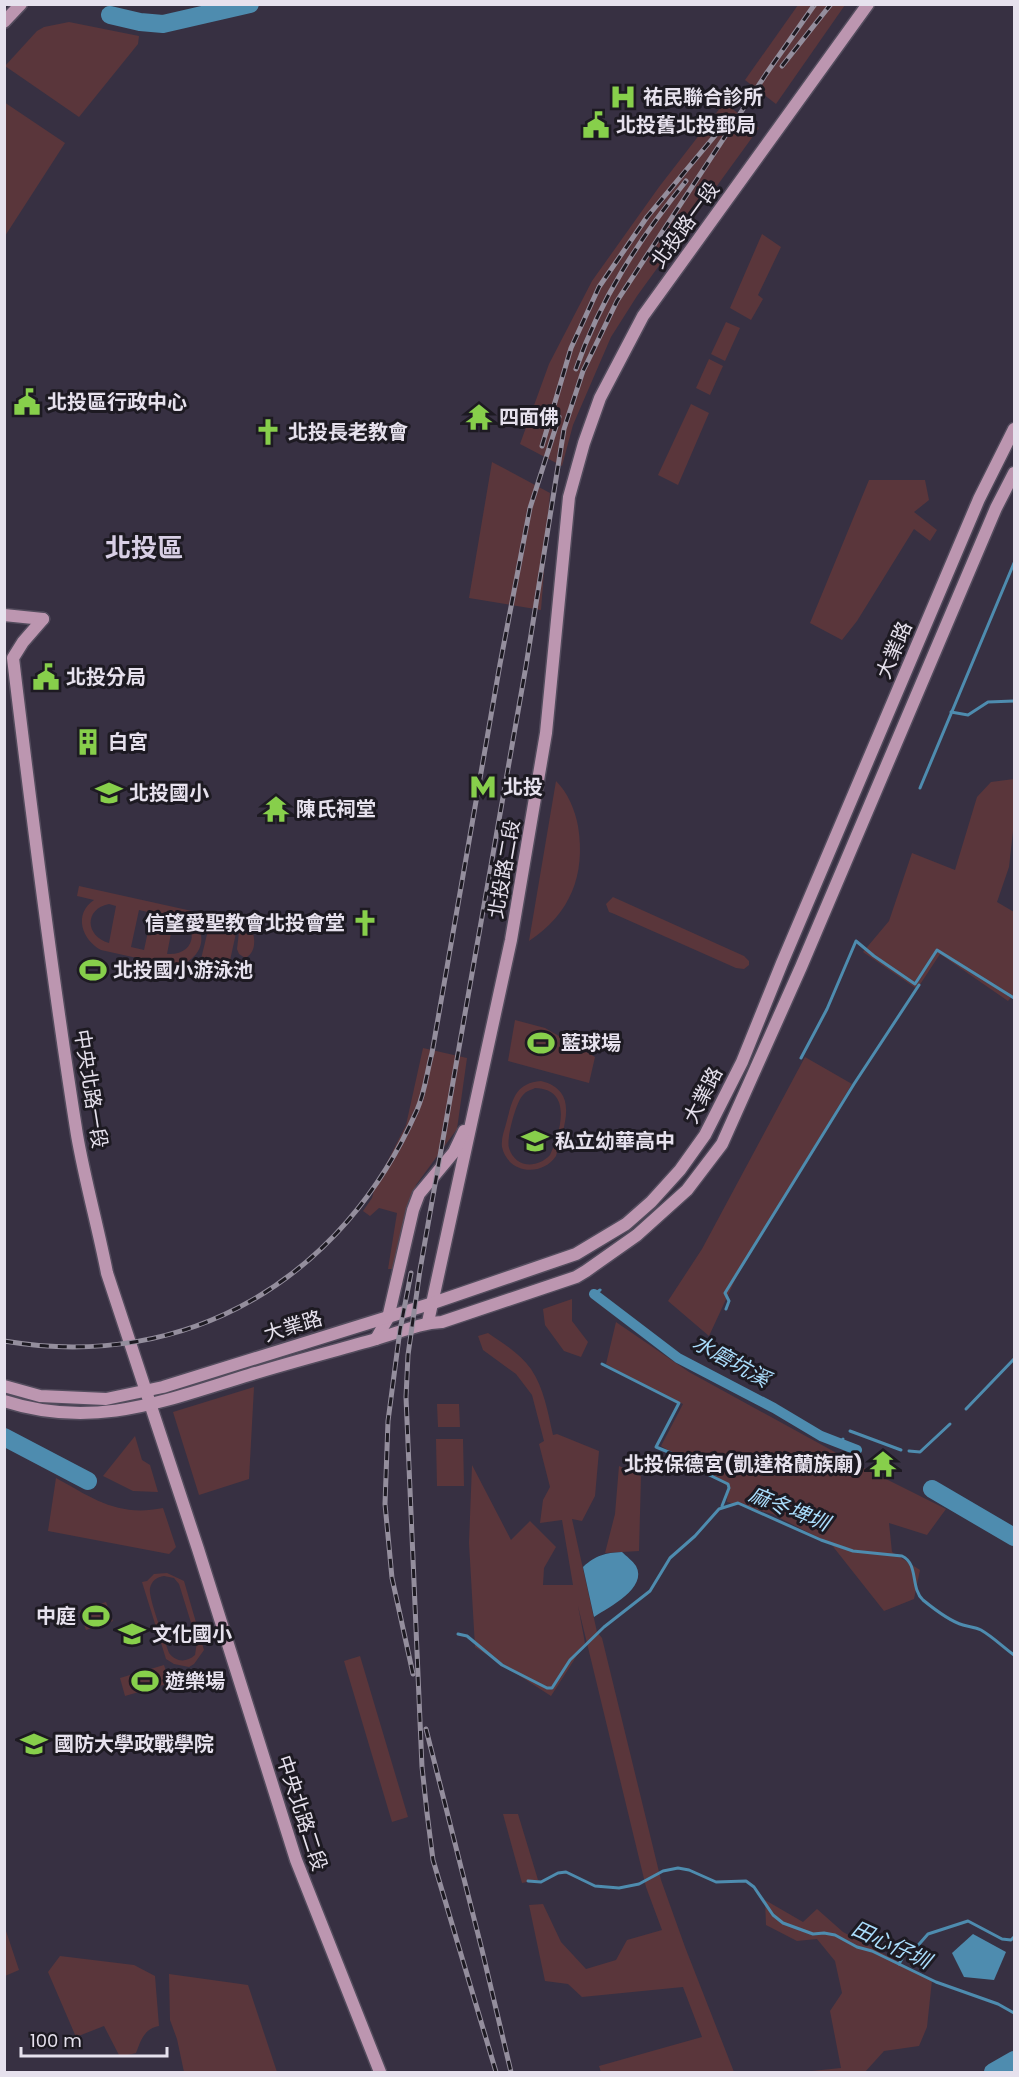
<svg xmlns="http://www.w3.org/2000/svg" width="1019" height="2077" viewBox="0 0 1019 2077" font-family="Poppins,'Noto Sans TC',sans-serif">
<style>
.green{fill:#5a363b;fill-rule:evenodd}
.water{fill:#4e8caf}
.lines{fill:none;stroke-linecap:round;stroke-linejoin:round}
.stream{stroke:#4e8caf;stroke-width:3}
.canal{stroke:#4e8caf;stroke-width:10}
.river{stroke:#4e8caf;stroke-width:18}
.secondary-casing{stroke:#534c5d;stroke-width:15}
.secondary{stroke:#bc96b0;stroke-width:12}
.rail-casing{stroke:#948e9d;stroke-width:5}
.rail{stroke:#1d1a22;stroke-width:3;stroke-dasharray:9;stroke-linecap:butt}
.labels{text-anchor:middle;stroke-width:6;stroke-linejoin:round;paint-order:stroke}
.poi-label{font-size:20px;font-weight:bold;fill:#e6e1ed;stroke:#1d1a22;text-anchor:start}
.street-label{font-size:20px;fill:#e6e1ed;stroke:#1d1a22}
.water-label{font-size:21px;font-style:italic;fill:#aaddfc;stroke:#1d1a22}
.district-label{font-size:26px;font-weight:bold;fill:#d8cfe5;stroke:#1d1a22}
</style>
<rect width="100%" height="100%" fill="#373042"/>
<g class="green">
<polygon points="798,5 845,5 776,104 745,80"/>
<polygon points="69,22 139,36 138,44 79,117 5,66 37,31 44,27"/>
<polygon points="4,102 65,143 5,236 4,236"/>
<polygon points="724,103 759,128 637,296 611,337 573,425 562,466 520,444 549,364 592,281 659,187"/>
<polygon points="762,234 781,247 758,295 763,299 751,320 730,308"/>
<polygon points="726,322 740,328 725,361 711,354"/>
<polygon points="709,359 723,366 710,395 696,388"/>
<polygon points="691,404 709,413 678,485 658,475"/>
<polygon points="492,462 550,493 541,610 469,598"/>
<polygon points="869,480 925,480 929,500 914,512 937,530 930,541 914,529 857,621 842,640 810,623"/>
<polygon points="1014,779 1014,822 1009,867 997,902 1014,912 1014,994 1008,1001 940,954 917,989 863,952 889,921 912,853 955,870 977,797 991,782"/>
<path d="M556,781c12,12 19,29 22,45 8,49 -8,88 -49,115z"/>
<path d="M79,886l131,29 -2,10 -12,-2c14,20 -1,41 -23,43l-72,-16c-19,-10 -28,-36 -7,-50l-17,-4zM109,904l7,2 -7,37c-24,-7 -25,-34 0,-39zM139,910l13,3 -8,37 -13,-3zM174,918c27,4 24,43 -14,35l7,1z"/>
<polygon points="613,897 744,956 749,961 749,965 744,969 736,968 612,913 609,912 606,904"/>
<polygon points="211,918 238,924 229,965 201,959"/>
<path d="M245,928l7,3c4,9 3,23 -7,27l-6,-4 -2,-5 2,-17z"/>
<polygon points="515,1020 545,1028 595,1057 589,1083 508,1061"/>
<polygon points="423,1048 467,1058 457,1129 416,1185 398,1264 393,1269 388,1269 397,1213 379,1208 370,1216 363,1211 372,1198 375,1186 406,1125"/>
<polygon points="805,1057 852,1084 741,1267 709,1336 668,1301 702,1249"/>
<path d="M541,1081c40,10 22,47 15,75 -14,21 -48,18 -54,-9 -1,-8 2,-16 4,-23 6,-22 8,-41 35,-43zM535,1088c39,1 25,45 15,67 -13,14 -35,13 -41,-7 -3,-9 7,-46 14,-53 3,-4 8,-5 12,-7z"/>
<polygon points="572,1299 572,1321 588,1342 581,1357 564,1351 545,1325 543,1309"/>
<polygon points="616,1322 689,1372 862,1467 946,1509 927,1535 889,1523 892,1552 920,1570 914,1599 884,1611 831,1544 772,1514 727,1502 728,1486 661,1446 683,1404 649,1389 606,1364"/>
<path d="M488,1333c15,10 32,21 43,36 13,19 17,44 22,66l4,-1 42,17 -4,45 -13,25 -10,-2 25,113 5,6 59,242 24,67 49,125h-133l-2,-6 103,-29 -19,-50 -101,10 -14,-13 -23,-3 -16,-76 14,-1 18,38 25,27 30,-9 11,-20 35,-10 -16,-43 -68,-281 7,37 -34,53 -76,-49 -6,-104 3,-78 39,75 19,-19 26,26 -12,21 -1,17h30l-11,-65 -22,3 3,-23 7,-13 -11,-43 5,-3 -12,-46 -16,-21 -33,-24 -5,-14z"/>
<polygon points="254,1387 249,1479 199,1495 173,1412"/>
<polygon points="437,1404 459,1404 460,1427 438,1427"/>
<polygon points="135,1436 142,1460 150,1465 158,1492 133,1491 103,1476"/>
<polygon points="436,1439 463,1439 464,1486 437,1486"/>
<polygon points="619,1466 641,1476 639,1551 605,1553 615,1514"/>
<path d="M56,1478c38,21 62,39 107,30l13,39 -7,7 -121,-23z"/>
<path d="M167,1573l17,8 20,69 -10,14 -5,3 -15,-3 -8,-5 -24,-77 5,-1 7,-7zM164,1576l10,2 5,6 18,58 -2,13c-9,8 -19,7 -26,-2 -4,-13 -21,-55 -19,-65 2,-8 7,-11 14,-12z"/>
<polygon points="106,1602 113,1621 86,1630 79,1611"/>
<polygon points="360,1656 408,1817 392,1822 344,1661"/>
<polygon points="164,1665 170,1683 125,1696 120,1678"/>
<polygon points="503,1814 518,1814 538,1880 522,1883"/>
<polygon points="765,1900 803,1922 817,1909 843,1932 932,1980 927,2027 919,2046 884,2051 865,2072 802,2072 841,2068 830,2011 842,1993 835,1961 817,1939 797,1941 766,1925"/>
<polygon points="5,1928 19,1970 5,1976 4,1976"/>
<path d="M60,1956l74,9 21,11 4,50c-15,3 -18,14 -23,27l-16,4 -16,-31 -28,11 -28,-65z"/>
<polygon points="169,1974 248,1985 277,2072 184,2072 177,2039 170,2020"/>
</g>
<g class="water">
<path d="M622,1552c4,4 11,9 14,14 12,22 -27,41 -42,51l-11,-50c13,-12 22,-14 39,-15z"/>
<polygon points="973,1934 1006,1952 994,1980 964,1977 952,1953"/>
</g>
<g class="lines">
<g class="stream">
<polyline points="951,712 968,715 988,702 1014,701"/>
<polyline points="920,788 1014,563"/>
<polyline points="801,1058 827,1009 856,941 874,956 915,984 937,950 1014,998"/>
<polyline points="594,1294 600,1290"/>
<polyline points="726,1309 729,1301 725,1293 854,1084 919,985"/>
<polyline points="602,1364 679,1403 656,1447 683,1458 701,1471 728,1484 729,1488 722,1506"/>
<polyline points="966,1409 1014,1359"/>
<polyline points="850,1431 901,1450"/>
<polyline points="839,1443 843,1439"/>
<polyline points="909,1451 920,1452 950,1424"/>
<path d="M458,1634l9,2 35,29 45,23h5l18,-28 34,-33 46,-36 20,-33 25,-22 24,-27 19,-6 83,37 32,11 49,5c17,8 8,32 21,44 11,9 26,21 40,25 6,2 12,2 18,5 12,7 22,17 33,25"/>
<polyline points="528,1881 541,1882 558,1873 566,1872 595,1886 619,1888 639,1884 663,1871 678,1868 689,1870 716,1882 746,1881 754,1887 773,1915 783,1923 813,1934 824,1933 835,1935 857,1947 872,1951 936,1982 998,2004 1014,2013"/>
<polyline points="899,1964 904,1955 914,1950 928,1934 968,1921 1002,1939 1011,1940 1014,1937"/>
</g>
<polyline class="canal" points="594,1294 678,1358 774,1408 821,1436 857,1450"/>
<g class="river">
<polyline points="110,15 140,22 163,24 250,4"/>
<polyline points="4,1437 88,1481"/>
<polyline points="932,1489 1014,1537"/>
<polyline points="993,2072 1014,2060"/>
</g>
<defs>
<g id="secondary">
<polyline points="4,22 21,4"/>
<polyline points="4,615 43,619"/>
<path d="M43,619l-20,23 -10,16c19,159 39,319 64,477 8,46 21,92 30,138l91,276 98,311 84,212"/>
<polyline points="428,1322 511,940 546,733 569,497 584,443 600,398 643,316 868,4"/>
<polyline points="376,1339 388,1318 413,1210 419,1194 454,1152 464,1131"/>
<polyline points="4,1386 40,1396 106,1399 163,1387 433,1303 576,1254 626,1224 651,1202 680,1170 705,1135 742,1062 782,963 979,499 1014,429"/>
<path d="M4,1401c90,29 160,0 245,-26 42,-13 85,-24 127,-36 22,-6 43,-16 66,-17l134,-45 10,-6 51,-36 50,-45 35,-46 79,-177 195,-459 18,-35"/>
</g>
</defs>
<use href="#secondary" class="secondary-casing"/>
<use href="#secondary" class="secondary"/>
<defs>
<g id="rail">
<polyline points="782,66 831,4"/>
<path d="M576,369c24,-70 64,-131 110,-188"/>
<polyline points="542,446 571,348 599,287 647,217 728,120"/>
<polyline points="411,1273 400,1330 388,1421 385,1504 392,1578 413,1674"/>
<path d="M4,1341c185,31 339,-63 413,-231 8,-18 10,-39 15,-57l68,-389 30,-156 29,-91"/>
<polyline points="426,1729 482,1950 511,2072"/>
<polyline points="496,2072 433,1860 427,1813 422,1767 406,1397 408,1355 420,1270 526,666 564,429 583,371 617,301 766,74 815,4"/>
</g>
</defs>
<use href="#rail" class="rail-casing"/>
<use href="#rail" class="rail"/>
</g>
<defs>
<symbol id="hospital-bare" viewBox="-9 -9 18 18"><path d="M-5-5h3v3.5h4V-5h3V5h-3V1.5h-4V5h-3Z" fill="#87cf4b" stroke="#1d1a22" stroke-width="2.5" paint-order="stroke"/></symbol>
<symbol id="civic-bare" viewBox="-9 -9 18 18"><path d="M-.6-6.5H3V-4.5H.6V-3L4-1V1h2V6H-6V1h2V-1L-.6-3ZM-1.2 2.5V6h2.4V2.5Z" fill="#87cf4b" stroke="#1d1a22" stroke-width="2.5" paint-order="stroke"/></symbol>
<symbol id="temple-bare" viewBox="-9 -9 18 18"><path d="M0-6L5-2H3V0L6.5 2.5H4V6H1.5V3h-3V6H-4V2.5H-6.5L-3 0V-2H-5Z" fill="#87cf4b" stroke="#1d1a22" stroke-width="2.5" paint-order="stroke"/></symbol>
<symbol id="church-bare" viewBox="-9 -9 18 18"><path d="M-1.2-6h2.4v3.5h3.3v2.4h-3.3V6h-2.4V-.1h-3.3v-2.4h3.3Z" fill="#87cf4b" stroke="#1d1a22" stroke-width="2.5" paint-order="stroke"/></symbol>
<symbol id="building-bare" viewBox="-9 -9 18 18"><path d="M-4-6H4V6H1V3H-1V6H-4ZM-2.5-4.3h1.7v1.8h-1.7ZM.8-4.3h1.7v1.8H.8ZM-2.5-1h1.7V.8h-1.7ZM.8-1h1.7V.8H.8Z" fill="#87cf4b" stroke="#1d1a22" stroke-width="2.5" paint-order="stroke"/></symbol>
<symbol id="metro-bare" viewBox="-9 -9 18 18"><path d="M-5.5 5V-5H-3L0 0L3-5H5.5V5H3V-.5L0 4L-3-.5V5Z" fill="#87cf4b" stroke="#1d1a22" stroke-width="2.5" paint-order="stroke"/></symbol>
<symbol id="school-bare" viewBox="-9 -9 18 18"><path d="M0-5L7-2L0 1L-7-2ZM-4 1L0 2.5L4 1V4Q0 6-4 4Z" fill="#87cf4b" stroke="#1d1a22" stroke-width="2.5" paint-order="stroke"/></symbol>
<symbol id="stadium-bare" viewBox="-9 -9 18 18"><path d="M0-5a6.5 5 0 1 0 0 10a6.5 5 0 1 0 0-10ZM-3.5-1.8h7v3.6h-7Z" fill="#87cf4b" stroke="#1d1a22" stroke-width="2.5" paint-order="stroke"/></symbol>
<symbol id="university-bare" viewBox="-9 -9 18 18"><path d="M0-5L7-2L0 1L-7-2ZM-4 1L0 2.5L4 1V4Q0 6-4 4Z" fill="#87cf4b" stroke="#1d1a22" stroke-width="2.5" paint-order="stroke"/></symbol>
</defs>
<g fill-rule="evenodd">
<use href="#hospital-bare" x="604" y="78" width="38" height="38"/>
<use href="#civic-bare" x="577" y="106" width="38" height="38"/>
<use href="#civic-bare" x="8" y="383" width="38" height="38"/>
<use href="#temple-bare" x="460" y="398" width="38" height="38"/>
<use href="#church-bare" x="249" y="413" width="38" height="38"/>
<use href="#civic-bare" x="27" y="658" width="38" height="38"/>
<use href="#building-bare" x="69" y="723" width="38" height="38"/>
<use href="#metro-bare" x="464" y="768" width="38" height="38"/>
<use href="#school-bare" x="90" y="774" width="38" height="38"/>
<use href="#temple-bare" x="257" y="790" width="38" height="38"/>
<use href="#church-bare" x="346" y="904" width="38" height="38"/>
<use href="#stadium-bare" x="74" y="951" width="38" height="38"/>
<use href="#stadium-bare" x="522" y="1024" width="38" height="38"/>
<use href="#school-bare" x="516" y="1122" width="38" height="38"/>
<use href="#temple-bare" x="864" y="1445" width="38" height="38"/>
<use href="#stadium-bare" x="77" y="1597" width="38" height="38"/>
<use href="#school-bare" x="113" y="1615" width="38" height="38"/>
<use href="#stadium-bare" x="126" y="1662" width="38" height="38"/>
<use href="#university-bare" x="15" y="1725" width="38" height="38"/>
</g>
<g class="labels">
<g class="poi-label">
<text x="643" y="104">祐民聯合診所</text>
<text x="616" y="132">北投舊北投郵局</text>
<text x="47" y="409">北投區行政中心</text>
<text x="499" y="424">四面佛</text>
<text x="288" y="439">北投長老教會</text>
<text x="66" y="684">北投分局</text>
<text x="108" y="749">白宮</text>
<text x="503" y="794">北投</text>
<text x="129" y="800">北投國小</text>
<text x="296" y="816">陳氏祠堂</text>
<text x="345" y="930" text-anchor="end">信望愛聖教會北投會堂</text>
<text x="113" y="977">北投國小游泳池</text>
<text x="561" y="1050">藍球場</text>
<text x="555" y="1148">私立幼華高中</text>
<text x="863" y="1471" text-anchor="end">北投保德宮(凱達格蘭族廟)</text>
<text x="76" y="1623" text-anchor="end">中庭</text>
<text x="152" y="1641">文化國小</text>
<text x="165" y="1688">遊樂場</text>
<text x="54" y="1751">國防大學政戰學院</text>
</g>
<g class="street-label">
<text transform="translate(685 225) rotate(-54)" y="7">北投路一段</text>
<text transform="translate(894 650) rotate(-67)" y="7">大業路</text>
<text transform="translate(504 869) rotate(-80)" y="7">北投路二段</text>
<text transform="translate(91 1089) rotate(81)" y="7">中央北路一段</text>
<text transform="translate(703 1095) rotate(-63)" y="7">大業路</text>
<text transform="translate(293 1326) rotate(-17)" y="7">大業路</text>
<text transform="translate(302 1813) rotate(72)" y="7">中央北路二段</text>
</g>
<g class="water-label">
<text transform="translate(731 1361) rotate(29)" y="7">水磨坑溪</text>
<text transform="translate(789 1509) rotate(22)" y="7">麻冬埤圳</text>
<text transform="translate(891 1945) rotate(25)" y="7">田心仔圳</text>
</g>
<g class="district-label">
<text x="144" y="557">北投區</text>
</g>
</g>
<rect width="1019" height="2077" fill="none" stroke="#e6e1ed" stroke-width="12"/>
<path d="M21 2047v9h146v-9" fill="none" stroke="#e6e1ed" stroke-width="3"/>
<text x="30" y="2047" font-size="18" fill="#e6e1ed" stroke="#1d1a22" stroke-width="4.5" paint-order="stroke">100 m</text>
</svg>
